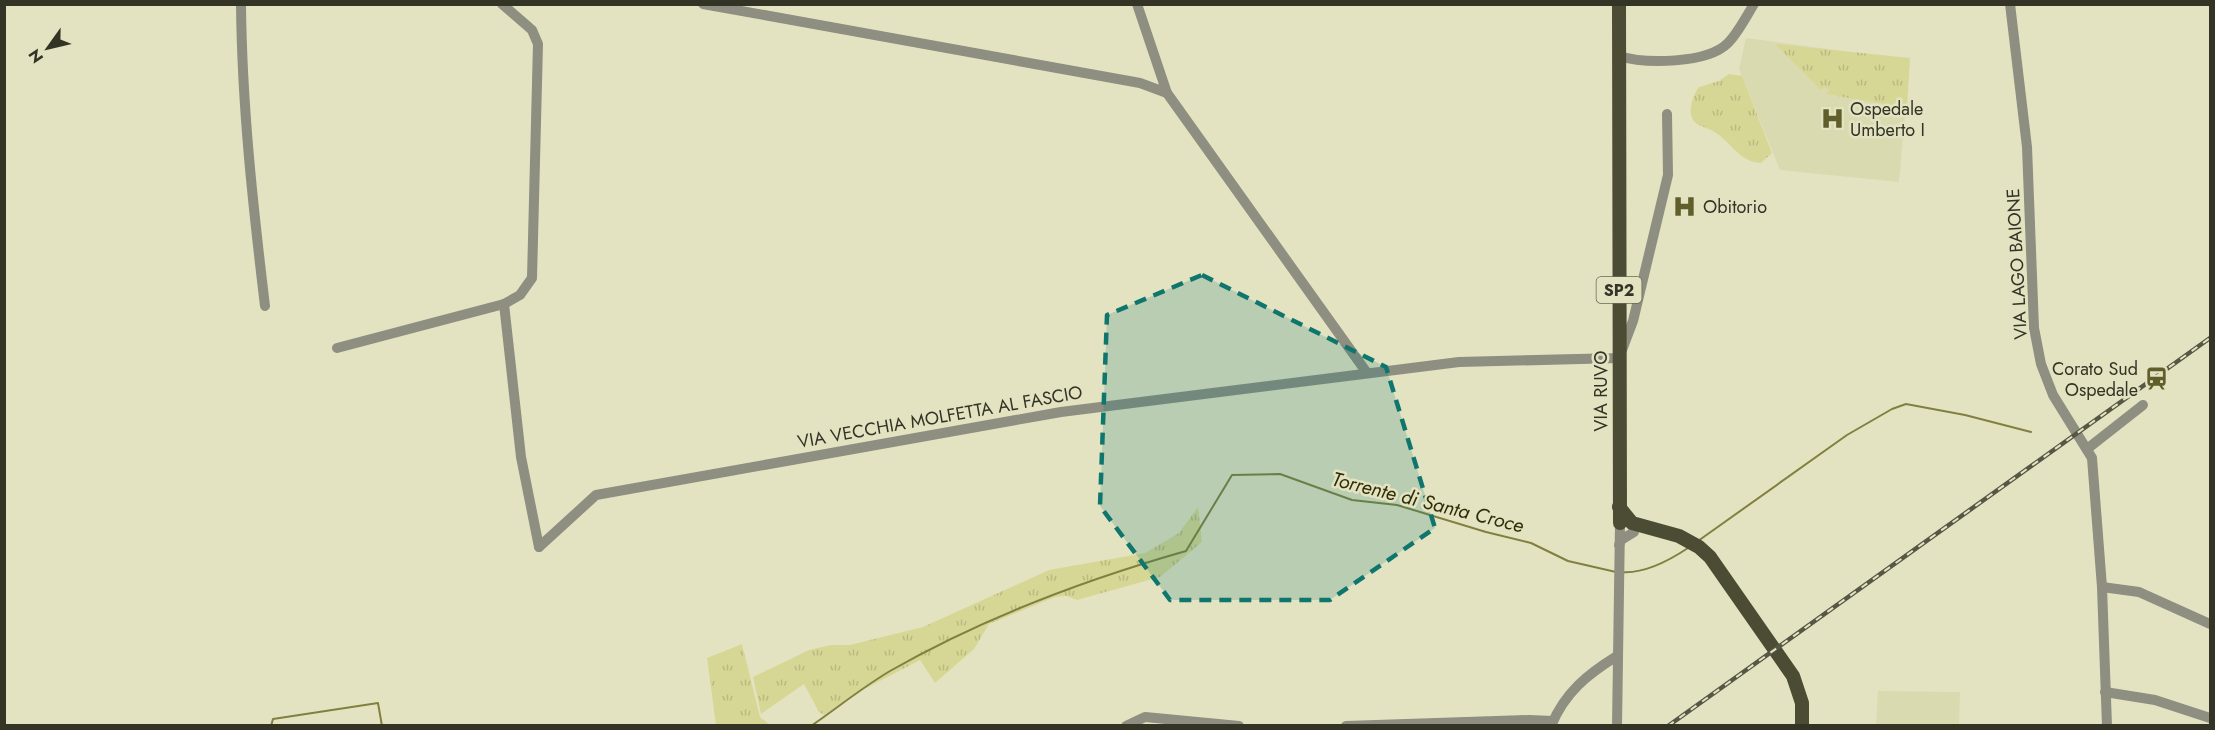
<svg xmlns="http://www.w3.org/2000/svg" width="2215" height="730" viewBox="0 0 2215 730" font-family="Jost,sans-serif">
<style>
.built{fill:#dadab1}
.grass{fill:url(#grass-tufts)}
.lines{fill:none;stroke-linecap:round;stroke-linejoin:round}
.stream{stroke:#81803f;stroke-width:2}
.minor{stroke:#8e8e81;stroke-width:10}
.major{stroke:#4c4c34;stroke-width:14}
.rail-casing{stroke:#575746;stroke-width:4.5}
.rail{stroke:#e3e3c2;stroke-width:2;stroke-dasharray:7;stroke-linecap:butt}
.marked{fill:#0f766e;fill-opacity:0.2;stroke:#0f766e;stroke-width:4.5;stroke-dasharray:12 8;stroke-linejoin:round}
.labels{text-anchor:middle;stroke-width:5;stroke-linejoin:round;paint-order:stroke}
.shield{fill:#e3e3c2;stroke:#686855;stroke-width:1.5}
.shield-label{font-size:16px;font-weight:bold;fill:#333326}
.poi-label{font-size:18px;fill:#333326;stroke:#e3e3c2;text-anchor:start}
.street-label{font-size:18px;fill:#333326;stroke:#e3e3c2}
.water-label{font-size:20px;font-style:italic;fill:#2f2e07;stroke:#e3e3c2}
</style>
<defs>
<pattern id="grass-tufts" width="24" height="20" patternUnits="userSpaceOnUse" patternTransform="scale(1.5)"><rect width="24" height="20" fill="#d7d795"/><path d="M3 7l-1-3M5 7V3M7 7l1-3M15 17l-1-3M17 17v-4M19 17l1-3" fill="none" stroke="#b9b980"/></pattern>
</defs>
<rect width="100%" height="100%" fill="#e3e3c2"/>
<g class="built">
<polygon points="1746,38 1910,60 1899,182 1780,170 1739,69"/>
<polygon points="1878,691 1960,692 1959,725 1876,725"/>
</g>
<g class="grass">
<polygon points="1775,44 1910,58 1907,108 1826,94 1829,90 1825,87 1821,90"/>
<path d="M1729,74l13,2 30,77 -11,10c-23,-1 -30,-23 -50,-33 -6,-3 -17,-5 -19,-12 -4,-9 1,-23 7,-31l20,-6z"/>
<polygon points="1198,507 1202,542 1160,577 1077,600 1066,596 1055,597 989,624 974,649 935,683 920,660 855,694 824,715 819,712 804,684 761,714 753,677 809,650 831,645 850,645 923,627 1049,570 1145,553 1179,533"/>
<polygon points="742,644 760,717 770,725 716,725 707,658"/>
</g>
<g class="lines">
<g class="stream">
<polyline points="1698,541 1847,435 1892,409 1906,404 1965,415 2031,432"/>
<path d="M1621,572c22,2 49,-12 67,-24"/>
<polyline points="271,726 273,719 378,703 382,726"/>
<path d="M811,726c26,-18 52,-39 79,-55 93,-53 194,-91 296,-120l46,-76 48,-1 72,26 45,5 89,27 45,11 37,18 48,11"/>
</g>
<g class="minor">
<path d="M241,4c1,102 12,202 24,302"/>
<polyline points="502,4 532,30 538,44 532,278 520,295 504,304 521,457 539,547"/>
<polyline points="703,4 1140,83 1167,93 1367,373"/>
<polyline points="1137,4 1167,93"/>
<polyline points="2010,4 2027,147 2034,328 2041,364 2053,395 2092,458 2102,587 2107,726"/>
<path d="M1619,56c26,8 88,8 109,-13 10,-10 18,-26 26,-39"/>
<polyline points="337,348 504,304"/>
<polyline points="2087,449 2143,405"/>
<polyline points="1619,545 1621,540 1634,532"/>
<polyline points="539,547 596,495 1061,412 1459,362 1619,358 1633,321 1668,175 1667,114"/>
<polyline points="2102,587 2139,592 2210,624"/>
<polyline points="2105,692 2155,700 2210,718"/>
<polyline points="1126,726 1145,717 1239,726"/>
<polyline points="1346,726 1529,720 1553,721"/>
<path d="M1551,726c14,-34 37,-52 66,-70"/>
<polyline points="1617,726 1620,523"/>
</g>
<g class="major">
<polyline points="1619,4 1620,523"/>
<polyline points="1619,507 1632,523 1679,536 1699,547 1710,557 1793,676 1802,703 1802,726"/>
</g>
<defs>
<polyline id="rail" points="1668,726 2210,338"/>
</defs>
<use href="#rail" class="rail-casing"/>
<use href="#rail" class="rail"/>
</g>
<path class="marked" d="M1202,275l184,92 49,161 -105,72h-160l-70,-94 7,-191z"/>
<defs>
<symbol id="hospital-bare" viewBox="-9 -9 18 18"><path d="M-5-5h3v3.5h4V-5h3V5h-3V1.5h-4V5h-3Z" fill="#605f2c" stroke="#e3e3c2" stroke-width="2.5" paint-order="stroke"/></symbol>
<symbol id="station-bare" viewBox="-9 -9 18 18"><path d="M-3-6H3Q5-6 5-4V2Q5 4 3 4L4.5 6H3L1.5 4h-3L-3 6H-4.5L-3 4Q-5 4-5 2V-4Q-5-6-3-6ZM-3.5-4v3h7v-3ZM-3.5 1v1.5H-2V1ZM2 1v1.5H3.5V1Z" fill="#605f2c" stroke="#e3e3c2" stroke-width="2.5" paint-order="stroke"/></symbol>
</defs>
<g fill-rule="evenodd">
<use href="#hospital-bare" x="1816" y="102" width="33" height="33"/>
<use href="#hospital-bare" x="1668" y="190" width="33" height="33"/>
<use href="#station-bare" x="2140" y="362" width="33" height="33"/>
</g>
<g class="labels">
<rect class="shield" x="1596.5" y="277" width="45" height="26" rx="4.5"/>
<g class="shield-label">
<text x="1619" y="296">SP2</text>
</g>
<g class="poi-label">
<text x="1850" y="115">Ospedale<tspan x="1850" dy="21">Umberto I</tspan></text>
<text x="1703" y="213">Obitorio</text>
<text x="2138" y="375" text-anchor="end">Corato Sud<tspan x="2138" dy="21">Ospedale</tspan></text>
</g>
<g class="street-label">
<text transform="translate(2017 264) rotate(-93)" y="6">VIA LAGO BAIONE</text>
<text transform="translate(1601 391) rotate(-90)" y="6">VIA RUVO</text>
<text transform="translate(940 417) rotate(-10)" y="6">VIA VECCHIA MOLFETTA AL FASCIO</text>
</g>
<g class="water-label">
<text transform="translate(1428 502) rotate(14)" y="7">Torrente di Santa Croce</text>
</g>
</g>
<rect width="2215" height="730" fill="none" stroke="#333326" stroke-width="12"/>
<g transform="translate(48 48) rotate(236)" stroke="#e3e3c2" stroke-width="4.5" paint-order="stroke">
<path d="M0-4.5L10 22L0 15L-10 22Z" fill="#333326"/>
<text y="-9" font-size="16" font-weight="bold" text-anchor="middle" fill="#333326">N</text>
</g>
</svg>
